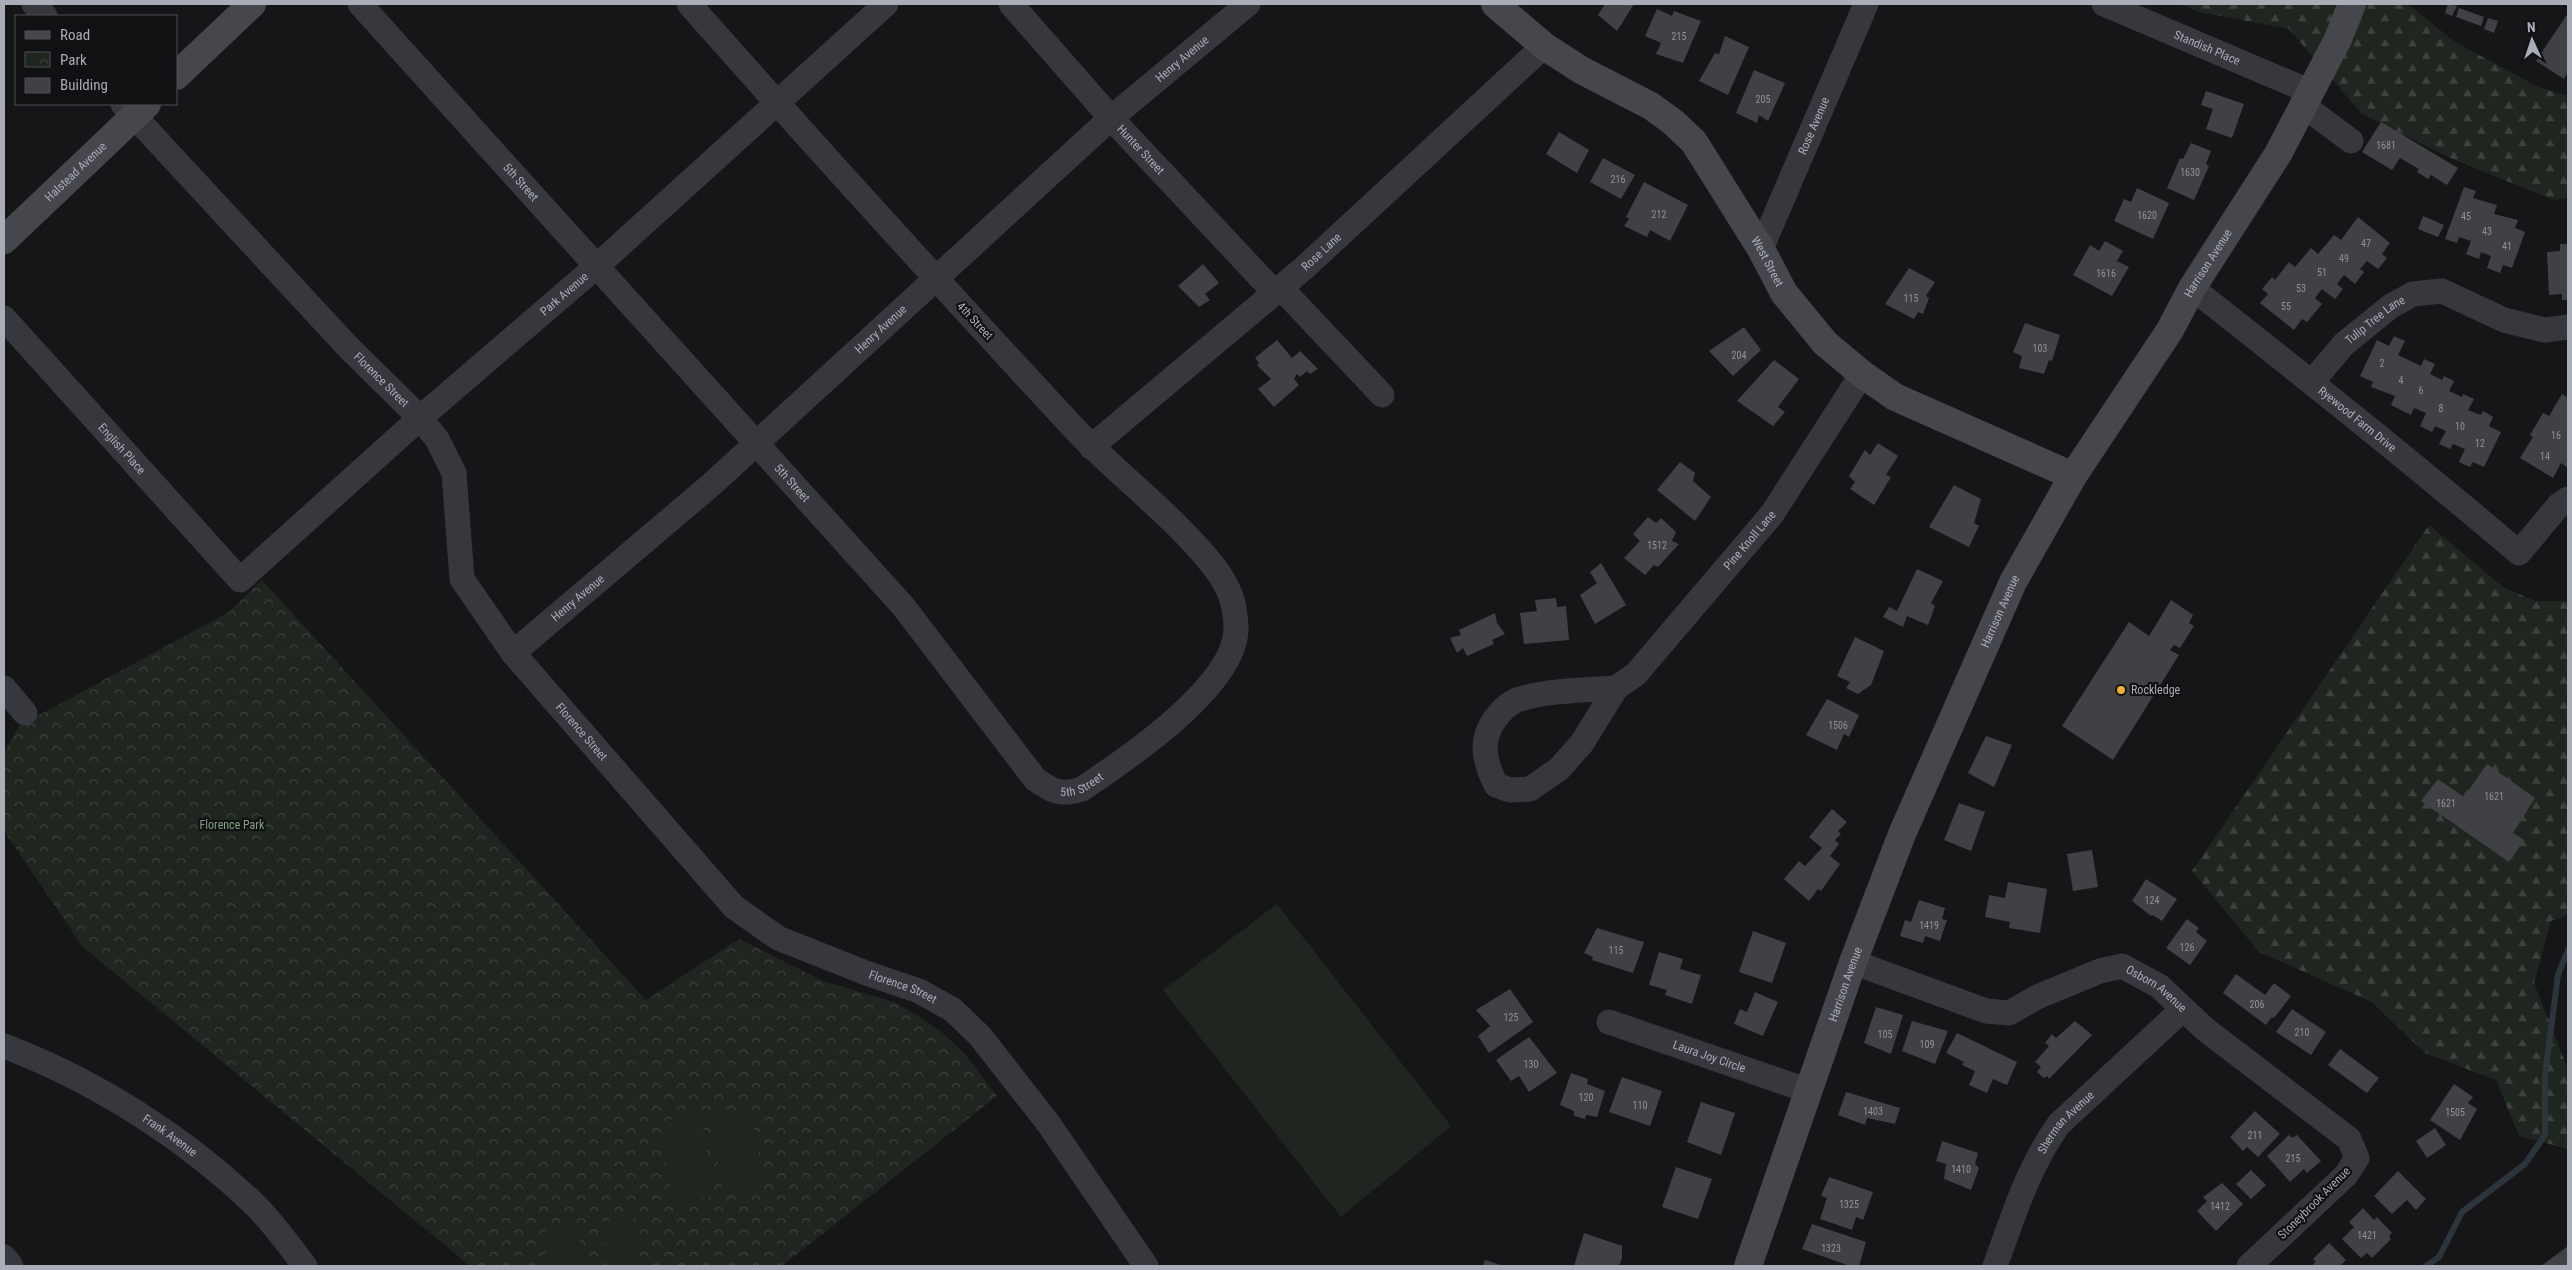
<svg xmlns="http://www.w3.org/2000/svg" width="2572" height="1270" viewBox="0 0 2572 1270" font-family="'Roboto Condensed',sans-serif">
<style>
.forest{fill:url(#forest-firs)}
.park{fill:url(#park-crowns)}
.garden{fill:#1e261f}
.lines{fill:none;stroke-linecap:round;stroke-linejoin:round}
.stream{stroke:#2c353c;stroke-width:6}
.building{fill:#404145}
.street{stroke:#37383d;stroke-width:25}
.secondary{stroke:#45474d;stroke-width:28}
.poi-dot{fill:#f2b134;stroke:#111113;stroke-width:2}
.labels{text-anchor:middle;stroke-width:4.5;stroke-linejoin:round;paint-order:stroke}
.number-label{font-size:10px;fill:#8e929b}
.street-label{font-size:12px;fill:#a8adb8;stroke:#111113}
.poi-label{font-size:12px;fill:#a8adb8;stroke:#111113;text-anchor:start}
.park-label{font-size:12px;fill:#7fa381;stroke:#111113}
</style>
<defs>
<pattern id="forest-firs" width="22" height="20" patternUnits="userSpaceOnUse" patternTransform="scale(1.25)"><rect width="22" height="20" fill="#1e261f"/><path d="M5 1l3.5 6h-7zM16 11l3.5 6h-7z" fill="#3c433d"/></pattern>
<pattern id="park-crowns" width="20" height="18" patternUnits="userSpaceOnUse" patternTransform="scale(1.25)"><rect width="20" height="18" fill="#1e261f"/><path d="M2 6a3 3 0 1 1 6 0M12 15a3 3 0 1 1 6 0" fill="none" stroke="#3c433d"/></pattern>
</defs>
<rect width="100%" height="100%" fill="#161618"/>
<g class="forest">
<polygon points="2179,4 2408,4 2455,42 2538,87 2568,96 2568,198 2554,200 2448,157 2362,114 2289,29 2199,12"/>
<polygon points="2429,525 2503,587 2535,601 2568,601 2568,915 2551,921 2534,983 2568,1069 2568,1149 2519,1136 2496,1080 2425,1053 2372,1002 2259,952 2192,871"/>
</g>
<polygon class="park" points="262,580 646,1000 739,939 823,981 894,1002 917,1015 940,1031 965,1054 997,1096 782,1266 470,1266 83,947 4,831 4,752 19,726 229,612"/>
<g class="garden">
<polygon points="1277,904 1451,1126 1341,1217 1163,990"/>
<polygon points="751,1107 764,1188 723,1195 710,1114"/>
<polygon points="701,1116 714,1197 673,1203 660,1122"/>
<polygon points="633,1216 642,1266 607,1266 599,1222"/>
<polygon points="577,1226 584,1266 548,1266 542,1232"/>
</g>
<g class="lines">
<polyline class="stream" points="2426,1266 2439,1257 2462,1212 2525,1164 2545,1135 2545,1075 2558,975 2568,950"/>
</g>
<g class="building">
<polygon points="1605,4 1634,4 1617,31 1598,15"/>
<polygon points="2448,4 2457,6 2452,16 2445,13"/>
<polygon points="2459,8 2484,17 2481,26 2456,17"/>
<polygon points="1657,9 1672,16 1674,11 1701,21 1683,63 1656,54 1661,43 1645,36"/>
<polygon points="2568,13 2568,72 2564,79 2536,61"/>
<polygon points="2488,18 2498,21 2494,33 2484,29"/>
<polygon points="1725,36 1749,47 1728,95 1699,81 1715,53 1719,54"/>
<polygon points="1754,70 1785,83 1768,121 1759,115 1757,123 1736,113"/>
<polygon points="2206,91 2244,104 2232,138 2206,129 2213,109 2201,105"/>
<polygon points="2381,122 2458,168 2447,185 2431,175 2428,179 2417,172 2419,169 2400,158 2392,170 2362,152"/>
<polygon points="1559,132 1589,150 1577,173 1546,154"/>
<polygon points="2191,143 2211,151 2206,164 2209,166 2194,200 2167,188 2180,158 2183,159"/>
<polygon points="1603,158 1635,175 1621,199 1590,182"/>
<polygon points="1644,182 1688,205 1670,241 1650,230 1647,237 1624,226 1629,219 1626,217"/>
<polygon points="2464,187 2476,191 2473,198 2497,205 2494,214 2518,220 2515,228 2525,232 2512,268 2503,265 2500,273 2487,268 2491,256 2481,252 2479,259 2466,254 2471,241 2459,237 2457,243 2445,239"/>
<polygon points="2137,188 2169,203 2153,239 2114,221 2124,199 2131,202"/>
<polygon points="2423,216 2444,225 2438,237 2418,229"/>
<polygon points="2358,217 2390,243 2382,254 2387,258 2378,269 2367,261 2360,269 2364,272 2355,284 2344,275 2337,284 2343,289 2335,299 2322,289 2315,298 2322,304 2307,322 2302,319 2294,330 2260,303 2268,294 2262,289 2272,277 2275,280 2289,262 2295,267 2311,248 2318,254 2334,235 2341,240"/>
<polygon points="2105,241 2123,251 2117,261 2129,267 2112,296 2073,275 2090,245 2099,251"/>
<polygon points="2560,244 2568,244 2568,300 2562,300 2562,294 2549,295 2547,252 2560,251"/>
<polygon points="1203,264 1219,283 1205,294 1210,300 1199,307 1178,286"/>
<polygon points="1909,268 1935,282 1926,296 1929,298 1923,314 1918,312 1914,319 1885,304"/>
<polygon points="2025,323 2060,335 2052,361 2049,360 2044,374 2019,368 2022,356 2013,352"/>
<polygon points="1744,327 1761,350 1733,376 1709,351"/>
<polygon points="2394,336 2405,341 2398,355 2421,366 2424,359 2435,364 2430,374 2442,380 2444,376 2454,381 2449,391 2462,397 2463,394 2474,399 2468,410 2481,415 2483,411 2493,417 2489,426 2501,432 2484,467 2473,462 2470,467 2459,462 2465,449 2453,444 2450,449 2439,444 2446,431 2435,426 2432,432 2420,426 2426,413 2414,408 2411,415 2391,405 2395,396 2371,387 2373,382 2360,376 2377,340 2389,346"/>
<polygon points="1277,340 1292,358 1300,351 1318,369 1310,374 1307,371 1300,377 1297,374 1294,379 1299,385 1274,407 1258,389 1271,379 1257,365 1259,363 1255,358"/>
<polygon points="1774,360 1799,379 1778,407 1785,412 1773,426 1737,401"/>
<polygon points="2562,394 2568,398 2568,468 2561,463 2553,478 2520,458 2533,437 2530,435 2543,413 2549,416"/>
<polygon points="1878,443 1898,456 1886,475 1891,477 1874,505 1850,489 1855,482 1849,476 1865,450 1870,455"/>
<polygon points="1680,462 1695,473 1693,481 1711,497 1695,521 1657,490"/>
<polygon points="1954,485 1981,499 1974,523 1979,526 1969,547 1929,527"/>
<polygon points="1648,517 1656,523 1661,518 1676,532 1672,541 1679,544 1658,567 1654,565 1645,575 1624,558 1640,541 1633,534"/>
<polygon points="1601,563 1626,605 1595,624 1580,595 1597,583 1590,572"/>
<polygon points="1917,569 1943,581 1931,603 1935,606 1928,625 1907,616 1903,627 1883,617 1889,607 1897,611"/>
<polygon points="1556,598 1557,607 1566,606 1569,640 1524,644 1520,613 1537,611 1535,600"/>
<polygon points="2171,600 2193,615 2189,623 2194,626 2180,648 2174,645 2170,650 2179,655 2113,760 2062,726 2129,622 2149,636"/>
<polygon points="1495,613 1497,623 1505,634 1492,640 1494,644 1467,656 1463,648 1457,653 1450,638 1461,635 1459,630"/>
<polygon points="1855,637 1884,651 1871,685 1858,694 1846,688 1850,682 1837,676"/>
<polygon points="1827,699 1859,715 1849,737 1844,734 1837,750 1806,735"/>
<polygon points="1986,736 2012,745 1994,787 1968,773"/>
<polygon points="2487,764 2535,798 2513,833 2524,840 2509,862 2421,801 2438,779 2464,797"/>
<polygon points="1959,803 1985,812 1971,851 1944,840"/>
<polygon points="1832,809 1847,822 1838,831 1841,834 1835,840 1839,844 1830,856 1840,864 1821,891 1818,889 1809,901 1784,879 1799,861 1805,866 1822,848 1809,837"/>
<polygon points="2092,850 2098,887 2073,891 2067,854"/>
<polygon points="2146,879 2177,899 2162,921 2153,915 2151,916 2132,901"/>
<polygon points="2008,882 2047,889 2040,933 2009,928 2010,922 1985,917 1989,895 2005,898"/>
<polygon points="1919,900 1945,908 1942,919 1947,920 1940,941 1925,936 1923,943 1900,936 1905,920 1911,922"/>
<polygon points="2187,919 2199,928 2196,932 2207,941 2190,965 2166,948"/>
<polygon points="1597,928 1644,942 1633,973 1592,960 1593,957 1584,953"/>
<polygon points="1753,931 1786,943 1772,983 1739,972"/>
<polygon points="1659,952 1683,959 1680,969 1701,975 1692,1004 1665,995 1667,990 1649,985"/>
<polygon points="2236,974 2265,995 2274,983 2291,996 2274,1018 2272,1017 2266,1025 2223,993"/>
<polygon points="1510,989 1533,1022 1489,1053 1478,1036 1490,1026 1476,1010"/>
<polygon points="1755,992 1778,1002 1763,1036 1734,1024 1740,1009 1747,1012"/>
<polygon points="1876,1007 1903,1015 1891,1054 1864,1043"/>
<polygon points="2292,1009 2326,1032 2311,1055 2276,1032"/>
<polygon points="1912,1021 1948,1031 1935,1064 1902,1051"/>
<polygon points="2075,1021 2092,1035 2049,1079 2047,1076 2044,1078 2037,1072 2041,1067 2035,1062 2049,1046 2045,1043 2052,1034 2056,1038"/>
<polygon points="1957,1033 2017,1062 2007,1085 1993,1079 1987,1093 1969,1085 1975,1071 1962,1065 1964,1062 1946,1053"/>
<polygon points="1529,1037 1557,1073 1529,1092 1519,1076 1511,1081 1496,1060"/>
<polygon points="2340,1049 2379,1078 2367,1093 2328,1065"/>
<polygon points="1571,1073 1588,1079 1587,1084 1605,1091 1597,1117 1586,1115 1585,1119 1574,1116 1574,1111 1560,1105"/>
<polygon points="1622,1077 1662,1091 1650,1126 1609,1112"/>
<polygon points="2454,1084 2473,1097 2468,1103 2477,1109 2460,1140 2430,1120"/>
<polygon points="1846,1092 1900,1108 1895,1124 1867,1118 1865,1125 1838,1115"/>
<polygon points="1701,1102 1735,1113 1721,1155 1687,1142"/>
<polygon points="2255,1111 2280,1134 2258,1157 2247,1147 2243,1151 2230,1137"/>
<polygon points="2435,1128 2446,1145 2427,1158 2416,1141"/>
<polygon points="2289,1135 2292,1138 2297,1135 2321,1161 2307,1173 2304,1169 2290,1182 2267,1156"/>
<polygon points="1942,1141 1978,1153 1975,1164 1979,1168 1971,1190 1944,1179 1946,1164 1936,1161"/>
<polygon points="1676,1167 1712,1179 1698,1219 1662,1207"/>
<polygon points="2251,1170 2266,1185 2251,1199 2236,1184"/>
<polygon points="2398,1171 2426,1199 2416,1210 2407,1200 2392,1214 2374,1196"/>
<polygon points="1829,1177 1873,1192 1863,1220 1856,1217 1852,1230 1820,1219 1827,1198 1821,1196"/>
<polygon points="2222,1183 2243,1204 2216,1231 2197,1211 2207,1201 2203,1197"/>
<polygon points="2363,1208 2374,1220 2377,1217 2392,1233 2389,1236 2391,1239 2372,1258 2367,1253 2361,1258 2342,1239 2354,1227 2349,1222"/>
<polygon points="1812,1224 1866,1242 1859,1266 1850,1266 1802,1249"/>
<polygon points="1584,1233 1622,1246 1622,1258 1620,1264 1616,1266 1574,1266"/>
<polygon points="2329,1243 2346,1260 2340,1266 2311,1266 2316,1262 2313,1259"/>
<polygon points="2568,1246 2568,1266 2541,1266"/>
<polygon points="1485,1260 1504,1266 1483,1266"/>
</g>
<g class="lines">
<g class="street">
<polyline points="34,4 45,16"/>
<path id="s1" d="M360,4l543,602 132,173c17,12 25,17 47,10 43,-29 156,-104 154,-162 -1,-24 -6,-39 -21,-59 -39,-51 -100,-95 -144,-143 -129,-139 -256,-279 -382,-421"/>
<path id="s2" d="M1011,4l100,114 164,175"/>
<path id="s3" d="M2104,4l207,88"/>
<path id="s4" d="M123,104l225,243 72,71 17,21 17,34 8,106 51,74 221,254 44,31 88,35 53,18 34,19 27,26 68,87 98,143"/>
<polyline points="2304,106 2351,141"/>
<path id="s5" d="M1761,249l105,-245"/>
<polyline points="1281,288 1382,395"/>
<path id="s6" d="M2192,288c111,87 220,174 327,265l40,-48 9,-6"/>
<path id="s7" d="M4,318l236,262 180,-162 178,-153 288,-261"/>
<path id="s8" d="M2312,382l32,-38 47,-38 22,-12 29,-3 62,29 41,10 23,-3"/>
<path id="s9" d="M1091,447l213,-179 240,-222"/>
<path id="s10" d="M513,653l199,-169 399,-366 137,-114"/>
<polyline points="4,688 25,713"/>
<path id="s11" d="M1616,688l20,-14 136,-160 90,-140"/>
<path d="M1616,688l-34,55 -23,26 -29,20 -20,1 -14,-5c-13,-26 -17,-48 3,-71 5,-6 10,-11 18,-14 31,-10 67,-10 99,-12z"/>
<path id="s12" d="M1853,962l133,49 23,2 28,-16 63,-26 22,-5 37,20 47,44 143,109 8,19 -11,17 -97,91"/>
<path id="s13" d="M1609,1022l200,69"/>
<path id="s14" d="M4,1046c91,35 179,90 250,158 19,18 35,42 51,62"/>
<polyline points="4,1257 11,1266"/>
<path id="s15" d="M1995,1266c18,-49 33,-99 64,-142l124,-115"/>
</g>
<g class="secondary">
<path id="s16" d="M1495,4l49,42 37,24 70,36 22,16 21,20 67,107 23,44 41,50 37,31 33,23 178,79"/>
<polyline points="176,76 252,4"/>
<path id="s17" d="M4,240l143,-136"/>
<path id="s18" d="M1748,1266l105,-304 49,-128 111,-252 60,-106 97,-146 22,-42 86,-134 60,-115 14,-35"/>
</g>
</g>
<circle class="poi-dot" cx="2121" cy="690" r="5"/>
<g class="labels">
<g class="number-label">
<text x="1679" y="40">215</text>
<text x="1763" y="103">205</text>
<text x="2386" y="149">1681</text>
<text x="2190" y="176">1630</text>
<text x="1618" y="183">216</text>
<text x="1659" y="218">212</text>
<text x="2147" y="219">1620</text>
<text x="2466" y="220">45</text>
<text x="2487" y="235">43</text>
<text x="2366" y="247">47</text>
<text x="2507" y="250">41</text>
<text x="2344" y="262">49</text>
<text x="2322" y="276">51</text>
<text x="2106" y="277">1616</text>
<text x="2301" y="292">53</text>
<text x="1911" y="302">115</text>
<text x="2286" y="310">55</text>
<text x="2040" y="352">103</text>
<text x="1739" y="359">204</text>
<text x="2382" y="367">2</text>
<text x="2401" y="384">4</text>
<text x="2421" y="394">6</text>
<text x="2441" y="412">8</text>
<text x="2460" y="430">10</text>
<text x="2556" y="439">16</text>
<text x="2480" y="447">12</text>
<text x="2545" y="460">14</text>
<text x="1657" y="549">1512</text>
<text x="1838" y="729">1506</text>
<text x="2494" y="800">1621</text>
<text x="2446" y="807">1621</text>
<text x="2152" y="904">124</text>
<text x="1929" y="929">1419</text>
<text x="2187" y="951">126</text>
<text x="1616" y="954">115</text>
<text x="2257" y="1008">206</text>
<text x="1511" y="1021">125</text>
<text x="2302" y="1036">210</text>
<text x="1885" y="1038">105</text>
<text x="1927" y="1048">109</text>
<text x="1531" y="1068">130</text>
<text x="1586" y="1101">120</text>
<text x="1640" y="1109">110</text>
<text x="1873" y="1115">1403</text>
<text x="2455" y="1116">1505</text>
<text x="2255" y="1139">211</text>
<text x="2293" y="1162">215</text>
<text x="1961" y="1173">1410</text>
<text x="1849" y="1208">1325</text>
<text x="2220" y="1210">1412</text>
<text x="2367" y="1239">1421</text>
<text x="1831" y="1252">1323</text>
</g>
<g class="street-label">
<text dy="4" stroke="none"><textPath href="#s3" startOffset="112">Standish Place</textPath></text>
<text dy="4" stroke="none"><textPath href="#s10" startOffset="895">Henry Avenue</textPath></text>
<text dy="4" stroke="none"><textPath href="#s5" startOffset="134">Rose Avenue</textPath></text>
<text dy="4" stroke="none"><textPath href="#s2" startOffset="195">Hunter Street</textPath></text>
<text dy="4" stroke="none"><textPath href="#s17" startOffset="99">Halstead Avenue</textPath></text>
<text dy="4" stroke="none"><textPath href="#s1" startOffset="240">5th Street</textPath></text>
<text dy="4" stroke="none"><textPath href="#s9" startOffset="302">Rose Lane</textPath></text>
<text dy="4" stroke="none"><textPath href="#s16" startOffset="384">West Street</textPath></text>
<text dy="4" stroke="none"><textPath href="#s18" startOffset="1108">Harrison Avenue</textPath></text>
<text dy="4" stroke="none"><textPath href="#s7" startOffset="785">Park Avenue</textPath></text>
<text transform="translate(975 321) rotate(47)" y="4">4th Street</text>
<text dy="4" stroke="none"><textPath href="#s8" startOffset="89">Tulip Tree Lane</textPath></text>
<text dy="4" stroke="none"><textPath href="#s10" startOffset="490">Henry Avenue</textPath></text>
<text dy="4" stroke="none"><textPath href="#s4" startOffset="378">Florence Street</textPath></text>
<text dy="4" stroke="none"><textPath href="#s6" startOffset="211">Ryewood Farm Drive</textPath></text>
<text dy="4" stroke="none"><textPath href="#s7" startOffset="176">English Place</textPath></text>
<text dy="4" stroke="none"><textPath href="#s1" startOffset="645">5th Street</textPath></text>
<text dy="4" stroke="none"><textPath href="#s11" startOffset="200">Pine Knoll Lane</textPath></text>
<text dy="4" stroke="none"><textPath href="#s10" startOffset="85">Henry Avenue</textPath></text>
<text dy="4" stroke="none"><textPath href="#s18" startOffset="702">Harrison Avenue</textPath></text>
<text dy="4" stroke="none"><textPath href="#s4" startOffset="798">Florence Street</textPath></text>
<text dy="4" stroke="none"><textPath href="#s1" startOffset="1080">5th Street</textPath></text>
<text dy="4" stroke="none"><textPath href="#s18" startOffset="298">Harrison Avenue</textPath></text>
<text dy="4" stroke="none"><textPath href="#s4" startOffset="1218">Florence Street</textPath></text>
<text dy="4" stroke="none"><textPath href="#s12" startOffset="329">Osborn Avenue</textPath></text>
<text dy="4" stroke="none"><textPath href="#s13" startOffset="106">Laura Joy Circle</textPath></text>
<text dy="4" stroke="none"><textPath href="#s15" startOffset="162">Sherman Avenue</textPath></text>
<text dy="4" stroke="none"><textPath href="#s14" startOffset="189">Frank Avenue</textPath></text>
<text transform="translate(2314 1203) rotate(-45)" y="4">Stoneybrook Avenue</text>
</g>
<g class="poi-label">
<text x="2131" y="694">Rockledge</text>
</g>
<g class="park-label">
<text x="232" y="829">Florence Park</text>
</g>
</g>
<rect width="2572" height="1270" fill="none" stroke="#a8adb8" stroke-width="10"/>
<rect x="15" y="15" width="162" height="90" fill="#111113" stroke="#4d4f55"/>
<rect x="25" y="31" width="25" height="8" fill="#45474d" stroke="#4d4f55"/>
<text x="60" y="40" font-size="15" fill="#a8adb8">Road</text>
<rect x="25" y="52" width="25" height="15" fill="url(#park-crowns)" stroke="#4d4f55"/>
<text x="60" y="65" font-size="15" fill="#a8adb8">Park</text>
<rect x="25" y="78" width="25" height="15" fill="#404145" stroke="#4d4f55"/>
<text x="60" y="90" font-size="15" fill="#a8adb8">Building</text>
<g transform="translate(2532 40) rotate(357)" stroke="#111113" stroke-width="4" paint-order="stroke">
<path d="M0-4L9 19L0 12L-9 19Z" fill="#a8adb8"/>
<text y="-8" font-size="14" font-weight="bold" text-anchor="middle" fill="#a8adb8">N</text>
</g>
</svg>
